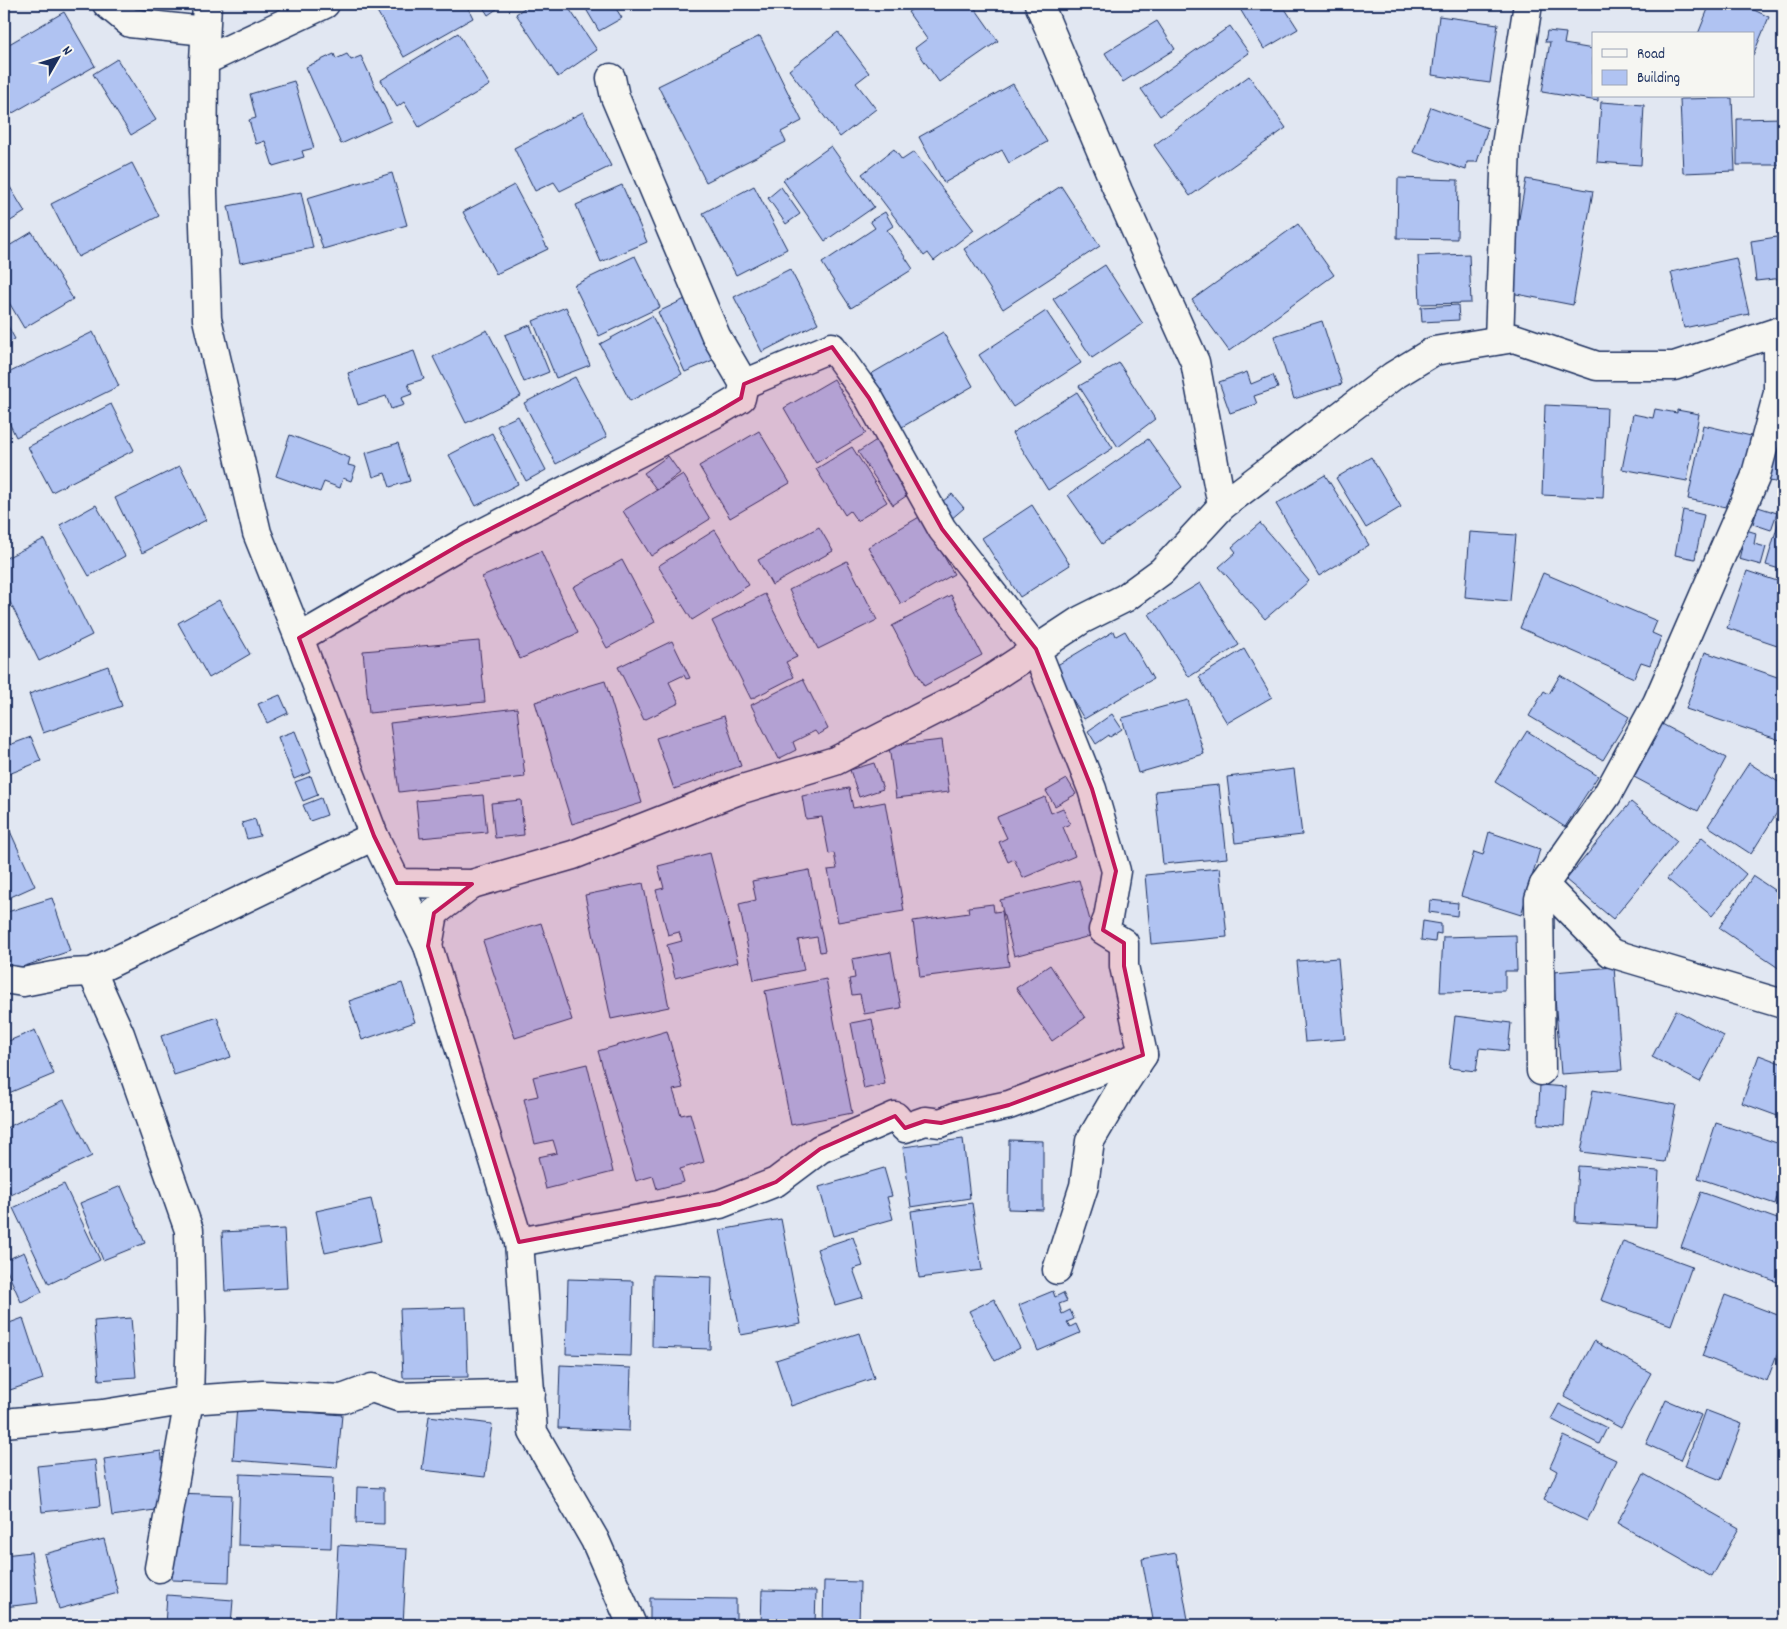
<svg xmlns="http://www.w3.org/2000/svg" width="1787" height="1629" viewBox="0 0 1787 1629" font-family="Dekko,sans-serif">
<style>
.building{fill:#b0c3f2;stroke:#1b2f5e}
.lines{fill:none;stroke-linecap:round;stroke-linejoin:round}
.minor-casing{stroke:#1b2f5e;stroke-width:31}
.tertiary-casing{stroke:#1b2f5e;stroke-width:31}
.minor{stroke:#f6f6f2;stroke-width:28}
.tertiary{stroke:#f6f6f2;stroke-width:28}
.marked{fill:#c2185b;fill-opacity:0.2;stroke:#c2185b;stroke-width:4;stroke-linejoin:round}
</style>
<rect width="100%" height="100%" fill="#e1e7f2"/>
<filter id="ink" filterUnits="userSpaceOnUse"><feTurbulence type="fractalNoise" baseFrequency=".02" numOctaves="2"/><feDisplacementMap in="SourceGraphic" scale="10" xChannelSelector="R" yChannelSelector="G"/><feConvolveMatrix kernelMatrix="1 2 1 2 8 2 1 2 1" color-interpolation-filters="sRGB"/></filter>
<g filter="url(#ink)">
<g class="building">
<polygon points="383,4 466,4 473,18 404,57 375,8"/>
<polygon points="481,4 504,4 488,15"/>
<polygon points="530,4 566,4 597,50 558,77 516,14"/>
<polygon points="583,4 613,4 622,18 599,31"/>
<polygon points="920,4 972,4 998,41 939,82 915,48 927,39 908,12"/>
<polygon points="1237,4 1282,4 1298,29 1264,49"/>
<polygon points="1710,4 1741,4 1769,17 1753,55 1753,34 1698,34"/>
<polygon points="64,12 95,66 4,118 4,47"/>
<polygon points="1439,16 1498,24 1490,83 1432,75"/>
<polygon points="1157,21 1175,49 1123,82 1105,53"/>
<polygon points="1230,26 1249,53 1160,116 1141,89"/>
<polygon points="1547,31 1566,33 1564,44 1593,49 1593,96 1598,96 1598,101 1542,92 1550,42 1545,42"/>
<polygon points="838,32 869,73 856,83 876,109 840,137 789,70"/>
<polygon points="458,33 490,85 419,127 404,102 397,107 381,80"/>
<polygon points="760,36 802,121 781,132 786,142 706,182 658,86"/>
<polygon points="334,54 336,59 347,54 351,60 361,56 391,121 341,144 306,67"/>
<polygon points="117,59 156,120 131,135 93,74"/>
<polygon points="1249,76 1286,128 1190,196 1154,145"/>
<polygon points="294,81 314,148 302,151 304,157 273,166 265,141 256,144 249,120 256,118 250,94"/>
<polygon points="1013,84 1047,142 1009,163 1002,150 944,183 919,137"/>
<polygon points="1732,98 1735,171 1683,173 1680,99"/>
<polygon points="1601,102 1644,105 1641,165 1597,162"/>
<polygon points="1431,107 1488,128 1477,162 1467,162 1466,170 1413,152"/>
<polygon points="583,112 611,166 560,191 554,182 535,191 514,148"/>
<polygon points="1783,118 1783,165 1737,165 1737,119"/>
<polygon points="831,146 874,207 825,241 783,180"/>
<polygon points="894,149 902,160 914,152 974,230 934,261 928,253 924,256 862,174"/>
<polygon points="132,163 159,216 78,257 51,204"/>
<polygon points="392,173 407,225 323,249 307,198"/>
<polygon points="4,177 25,212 4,225"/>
<polygon points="1398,178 1458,180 1457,239 1397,238"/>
<polygon points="1526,179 1593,191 1573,305 1506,292"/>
<polygon points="514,185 548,249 496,274 463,212"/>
<polygon points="622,185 647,242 601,262 576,205"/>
<polygon points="754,186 787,249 736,275 703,213"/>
<polygon points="1061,186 1100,246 1003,309 964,249"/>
<polygon points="781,187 800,214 786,224 768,198"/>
<polygon points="301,192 313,248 240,263 228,206"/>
<polygon points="885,212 893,226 887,230 913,269 851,308 822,263 875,228 870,221"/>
<polygon points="1298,224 1334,275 1229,351 1192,300"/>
<polygon points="32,232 73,299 24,328 4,294 4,249"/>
<polygon points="1783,236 1783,278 1756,281 1751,241"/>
<polygon points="1469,254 1471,303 1420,304 1418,256"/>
<polygon points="635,256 660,307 599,336 574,285"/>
<polygon points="1736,258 1749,314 1684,328 1671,272"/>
<polygon points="1105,265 1143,324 1092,358 1053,299"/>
<polygon points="790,269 818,323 762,352 734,297"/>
<polygon points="685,299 713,360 685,372 658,312"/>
<polygon points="1458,305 1459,320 1422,322 1421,307"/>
<polygon points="566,307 590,365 556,378 533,321"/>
<polygon points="1046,311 1081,363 1013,407 979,355"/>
<polygon points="652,316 682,374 630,401 600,344"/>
<polygon points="4,319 15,339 4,345"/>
<polygon points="1322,321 1342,384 1294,399 1274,336"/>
<polygon points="530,325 549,372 524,382 505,335"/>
<polygon points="487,330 521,396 466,423 433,357"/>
<polygon points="93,332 119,386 16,437 4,412 4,375"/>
<polygon points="943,332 973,386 902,427 871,374"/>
<polygon points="414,351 424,379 408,384 412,394 401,398 404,405 391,409 386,396 358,405 348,373"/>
<polygon points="1119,363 1155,419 1118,447 1079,386"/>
<polygon points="1247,372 1251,384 1273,375 1278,388 1254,396 1257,404 1230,413 1219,382"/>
<polygon points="575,377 607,437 556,464 524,403"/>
<polygon points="834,379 866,433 816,463 784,408"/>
<polygon points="1077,392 1113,448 1048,490 1012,433"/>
<polygon points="111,404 134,450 52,492 28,447"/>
<polygon points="1545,405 1607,408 1603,498 1542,495"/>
<polygon points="1655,409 1677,413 1677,410 1699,414 1687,481 1622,469 1633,414 1653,418"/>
<polygon points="518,416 546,470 526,481 497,426"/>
<polygon points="1775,420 1783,421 1783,483 1769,481"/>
<polygon points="1703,425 1751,436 1735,509 1688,499"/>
<polygon points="759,431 790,483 730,518 699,466"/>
<polygon points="492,433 518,484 476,506 449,455"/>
<polygon points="290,435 350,458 348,465 356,467 351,481 343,478 340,488 324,482 320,492 276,476"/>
<polygon points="878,439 912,492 893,505 858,452"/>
<polygon points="1148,439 1182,487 1102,544 1068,495"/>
<polygon points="398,443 410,481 390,487 385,473 373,477 366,453"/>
<polygon points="852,447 887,502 857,521 850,511 845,515 816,469"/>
<polygon points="668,456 680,473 657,490 644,473"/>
<polygon points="1371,457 1401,507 1366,528 1336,478"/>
<polygon points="180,466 206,520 142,553 115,498"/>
<polygon points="683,474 710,519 651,556 623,511"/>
<polygon points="1325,475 1369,545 1319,576 1276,504"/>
<polygon points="952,494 964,508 950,520 938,505"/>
<polygon points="96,505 125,556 89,576 60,525"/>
<polygon points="1032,505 1070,565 1020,597 982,538"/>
<polygon points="1758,507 1777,513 1771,530 1753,524"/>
<polygon points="1783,507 1783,570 1766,565"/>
<polygon points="1683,510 1704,515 1695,559 1675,555"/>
<polygon points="921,516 954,574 901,604 868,547"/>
<polygon points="1260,523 1309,581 1265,619 1219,567 1236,552 1232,547"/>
<polygon points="819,527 833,551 772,585 758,560"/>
<polygon points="715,530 749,585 692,620 658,566"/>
<polygon points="1746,530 1756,533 1754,544 1766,547 1761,565 1739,559"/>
<polygon points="1470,532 1516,535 1510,601 1465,597"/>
<polygon points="44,539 92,635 39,661 4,590 4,559"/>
<polygon points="541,551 578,633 520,659 482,577"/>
<polygon points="622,560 655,622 607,648 573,587"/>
<polygon points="847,561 877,620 818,649 789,590"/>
<polygon points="1747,571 1783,583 1783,647 1727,628"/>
<polygon points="1543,573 1657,621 1652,633 1661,637 1650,665 1641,662 1634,678 1520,628"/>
<polygon points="1200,583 1239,645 1189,677 1149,614"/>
<polygon points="765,594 797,657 786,662 794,677 751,699 712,621"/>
<polygon points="951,595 982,655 924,686 892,626"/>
<polygon points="219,600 250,654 209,678 178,623"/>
<polygon points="1114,631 1116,636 1125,631 1153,679 1084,719 1054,667"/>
<polygon points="479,641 485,702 369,713 363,651"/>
<polygon points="672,641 690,678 686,679 684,675 669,682 679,703 644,720 618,667"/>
<polygon points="1244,649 1272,697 1227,723 1199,677"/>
<polygon points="1705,652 1783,679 1783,741 1686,709"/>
<polygon points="108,666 122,706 43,733 29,694"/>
<polygon points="1560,675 1629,717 1603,760 1529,716 1544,691 1549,694"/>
<polygon points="803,679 828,729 818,735 815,731 793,742 796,750 778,759 751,705"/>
<polygon points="605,681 642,803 572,824 535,702"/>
<polygon points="280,695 288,713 267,723 258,704"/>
<polygon points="1188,700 1204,754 1138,773 1122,718"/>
<polygon points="517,708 525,777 399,792 390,723"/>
<polygon points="1112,714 1122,729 1110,737 1109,735 1096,744 1088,731"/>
<polygon points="724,716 741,766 674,789 656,738"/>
<polygon points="1662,724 1726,758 1698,811 1634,777"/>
<polygon points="295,731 311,772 294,779 278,737"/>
<polygon points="1527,731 1598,776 1565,827 1495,782"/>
<polygon points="31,737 41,761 4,776 4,747"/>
<polygon points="942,740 949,792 896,798 889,746"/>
<polygon points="874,763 883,789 859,797 850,770"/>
<polygon points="1749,763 1783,785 1783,803 1751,854 1708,826"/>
<polygon points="1294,769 1302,835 1235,843 1227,777"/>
<polygon points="311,776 318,795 303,801 295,782"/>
<polygon points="1067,779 1076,794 1055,806 1046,791"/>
<polygon points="1219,785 1227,858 1163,864 1155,791"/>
<polygon points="849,788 853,808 885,802 904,911 838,922 828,870 837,869 834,853 829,854 822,817 806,819 802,796"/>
<polygon points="483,795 487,832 420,838 416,801"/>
<polygon points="1045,797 1051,813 1063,808 1070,824 1063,827 1075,856 1023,878 1014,859 1008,862 999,842 1007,838 997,817"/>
<polygon points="321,798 327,815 310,821 303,805"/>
<polygon points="521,800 524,835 495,838 491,803"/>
<polygon points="1631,802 1677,841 1613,919 1566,880"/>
<polygon points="4,818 35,886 4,900"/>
<polygon points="255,819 260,836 247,839 242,823"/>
<polygon points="1489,832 1540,849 1521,915 1461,896 1474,852 1483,855"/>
<polygon points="1702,837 1746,874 1712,916 1667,879"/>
<polygon points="710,853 738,962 675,978 667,945 682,941 679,932 668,935 656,890 664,888 658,866"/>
<polygon points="1220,868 1227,937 1151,944 1145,875"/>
<polygon points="809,870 825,951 820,952 817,937 798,940 804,970 754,980 739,904 756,900 752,881"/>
<polygon points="1753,876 1783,896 1783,971 1719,928"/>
<polygon points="1079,880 1094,935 1014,956 1000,900"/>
<polygon points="643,883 669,1007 611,1019 585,895"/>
<polygon points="52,898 70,951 4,973 4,913"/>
<polygon points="1430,900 1458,903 1457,916 1429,912"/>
<polygon points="993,904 994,912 1002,911 1009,966 920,977 913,921 969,913 968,907"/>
<polygon points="1423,921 1441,924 1441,934 1436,933 1435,942 1421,940"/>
<polygon points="541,923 572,1020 515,1038 483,941"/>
<polygon points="1516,935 1517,971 1505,971 1505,991 1440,992 1443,937"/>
<polygon points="891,952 901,1008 864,1014 860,994 852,995 849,979 855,978 852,959"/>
<polygon points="1338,958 1345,1039 1305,1042 1297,961"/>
<polygon points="1050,965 1085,1018 1052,1041 1016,988"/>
<polygon points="1614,967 1622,1070 1561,1074 1553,972"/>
<polygon points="826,979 852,1113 791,1125 765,991"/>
<polygon points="402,983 415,1022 362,1040 349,1001"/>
<polygon points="1676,1010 1724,1036 1700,1082 1652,1057"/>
<polygon points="1455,1016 1511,1023 1508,1051 1479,1048 1476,1071 1449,1068"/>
<polygon points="217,1017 231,1057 174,1075 161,1036"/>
<polygon points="872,1019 885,1084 864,1089 851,1023"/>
<polygon points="35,1030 54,1074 4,1095 4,1043"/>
<polygon points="667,1031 683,1088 673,1090 681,1115 690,1113 704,1162 680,1169 684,1182 657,1189 653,1176 636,1181 598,1051"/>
<polygon points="1759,1055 1783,1064 1783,1118 1742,1103"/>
<polygon points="587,1064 613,1172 546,1189 538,1157 557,1153 553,1140 535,1144 524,1099 538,1096 533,1077"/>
<polygon points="1540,1085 1566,1087 1564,1126 1538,1124"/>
<polygon points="1593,1090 1676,1105 1665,1162 1581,1152"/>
<polygon points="64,1100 92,1156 11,1195 4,1181 4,1129"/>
<polygon points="1716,1123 1783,1145 1783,1178 1775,1204 1698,1178"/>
<polygon points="963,1139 970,1198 911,1207 903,1147"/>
<polygon points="1009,1140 1043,1141 1043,1210 1008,1209"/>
<polygon points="1578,1166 1659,1171 1656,1227 1575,1222"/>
<polygon points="884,1168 892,1196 887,1197 893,1219 833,1236 819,1187"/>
<polygon points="64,1184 100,1260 49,1284 13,1208"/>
<polygon points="121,1186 145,1243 103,1260 80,1203"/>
<polygon points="1701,1192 1783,1221 1783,1284 1681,1247"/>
<polygon points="371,1199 381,1241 325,1253 316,1211"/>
<polygon points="972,1203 982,1270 919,1278 911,1211"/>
<polygon points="781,1219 801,1324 741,1335 720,1230"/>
<polygon points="284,1229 287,1288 225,1291 222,1232"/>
<polygon points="853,1237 863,1266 853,1269 863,1297 835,1305 817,1249"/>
<polygon points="1623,1241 1692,1266 1671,1325 1601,1300"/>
<polygon points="24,1252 42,1292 21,1302 4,1264 4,1261"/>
<polygon points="653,1275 712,1277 710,1349 652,1347"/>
<polygon points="568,1279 633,1281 631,1356 566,1354"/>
<polygon points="1053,1291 1055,1297 1063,1293 1067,1301 1059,1304 1062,1314 1070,1310 1074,1319 1067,1322 1070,1327 1076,1324 1080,1333 1038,1351 1019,1305"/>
<polygon points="1725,1295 1783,1317 1783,1338 1767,1381 1702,1356"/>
<polygon points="994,1299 1020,1348 995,1361 969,1311"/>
<polygon points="466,1307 468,1377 403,1378 400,1309"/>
<polygon points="23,1318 43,1379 4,1392 4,1325"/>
<polygon points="131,1318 136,1377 99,1380 94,1321"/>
<polygon points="859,1333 874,1378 791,1406 776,1360"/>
<polygon points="1594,1341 1651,1373 1621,1428 1564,1397"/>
<polygon points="560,1365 631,1368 629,1431 558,1428"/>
<polygon points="1666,1400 1701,1415 1681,1460 1646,1444"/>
<polygon points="1559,1404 1607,1428 1599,1444 1551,1419"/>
<polygon points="237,1406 342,1415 337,1468 233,1460"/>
<polygon points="1705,1410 1742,1424 1721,1480 1685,1466"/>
<polygon points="429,1416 492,1424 485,1477 422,1470"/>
<polygon points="1564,1436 1616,1460 1587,1521 1544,1500 1557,1471 1550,1467"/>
<polygon points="161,1451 169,1508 112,1516 104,1459"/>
<polygon points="95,1460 100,1506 42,1512 37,1466"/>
<polygon points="240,1474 333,1478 331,1548 238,1545"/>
<polygon points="1644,1474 1739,1528 1712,1577 1617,1523"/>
<polygon points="357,1487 384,1488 384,1524 356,1523"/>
<polygon points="175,1493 232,1495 229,1582 172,1580"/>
<polygon points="104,1539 118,1593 59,1609 44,1554"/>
<polygon points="338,1545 407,1549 403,1625 334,1625"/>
<polygon points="31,1552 38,1603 4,1607 4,1555"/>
<polygon points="1176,1553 1189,1625 1154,1625 1142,1559"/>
<polygon points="824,1581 860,1582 859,1625 823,1625"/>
<polygon points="762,1590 816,1591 815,1625 761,1625"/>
<polygon points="167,1595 233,1600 231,1625 165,1625"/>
<polygon points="650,1598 736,1599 736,1625 650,1625"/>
</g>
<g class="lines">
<defs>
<g id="minor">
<polyline points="107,4 130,23 205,31"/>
<polyline points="1039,4 1118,191 1195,362 1222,506"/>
<polyline points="204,61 325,4"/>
<polyline points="1499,340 1506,145 1528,4"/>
<polyline points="744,384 832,347 869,398 942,529 1036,649 1092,789 1116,871 1108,918 1103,930 1124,943 1124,966 1143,1055 1120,1090 1090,1141 1084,1186 1057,1270"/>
<polyline points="299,638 463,543 714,414 741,398 744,384 716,336 615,97 611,78"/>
<polyline points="397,883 428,946 519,1242 533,1432 595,1540 632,1625"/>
<polyline points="1544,885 1611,953 1783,1004"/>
<polyline points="428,946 434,913 472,884"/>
<polyline points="92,972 120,1034 189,1230 191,1319 189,1400 159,1568"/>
<polyline points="4,979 23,982 69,973 92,972 374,836"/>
<polyline points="1541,1071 1539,899 1544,885 1607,795 1657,703 1755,478 1778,393 1778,332"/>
<polyline points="519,1242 720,1204 776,1182 820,1149 895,1116 905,1128 925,1121 941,1123 957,1116 1009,1105 1143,1055"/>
<polyline points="4,1423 103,1414 189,1400 263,1395 342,1399 372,1388 398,1397 531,1393"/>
</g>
<polyline id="tertiary" points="207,4 204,61 203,193 207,319 257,533 299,638 374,836 397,883 472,884 573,855 739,790 835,761 976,689 1081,620 1125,598 1162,571 1222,506 1393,376 1434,351 1514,338 1597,366 1674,366 1783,330"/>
</defs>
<use href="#minor" class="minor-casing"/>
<use href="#tertiary" class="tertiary-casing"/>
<use href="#minor" class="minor"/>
<use href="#tertiary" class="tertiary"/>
</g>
</g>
<path class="marked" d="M832,347l37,51 73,131 94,120 56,140 24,82 -13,59 21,13v23l19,89 -134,50 -68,18 -16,-2 -20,7 -10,-12 -75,33 -44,33 -56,22 -201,38 -91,-296 6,-33 38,-29 -75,-1 -23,-47 -75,-198 164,-95 251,-129 27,-16 3,-14z"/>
<rect width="1787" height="1629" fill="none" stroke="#f6f6f2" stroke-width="20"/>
<rect x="10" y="10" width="1767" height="1609" fill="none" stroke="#1b2f5e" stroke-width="2" filter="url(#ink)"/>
<rect x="1592" y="32" width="162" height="65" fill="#f6f6f2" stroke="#9ea6b7"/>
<rect x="1602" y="49" width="25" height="8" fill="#f6f6f2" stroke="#9ea6b7"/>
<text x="1637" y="58" font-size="15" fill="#1b2f5e">Road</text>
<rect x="1602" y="70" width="25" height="15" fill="#b0c3f2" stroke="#9ea6b7"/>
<text x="1637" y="82" font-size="15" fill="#1b2f5e">Building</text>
<g transform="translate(58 58) rotate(51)" stroke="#f6f6f2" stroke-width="4" paint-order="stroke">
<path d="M0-4L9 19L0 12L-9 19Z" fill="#1b2f5e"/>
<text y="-8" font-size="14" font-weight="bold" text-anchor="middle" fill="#1b2f5e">N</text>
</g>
</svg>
